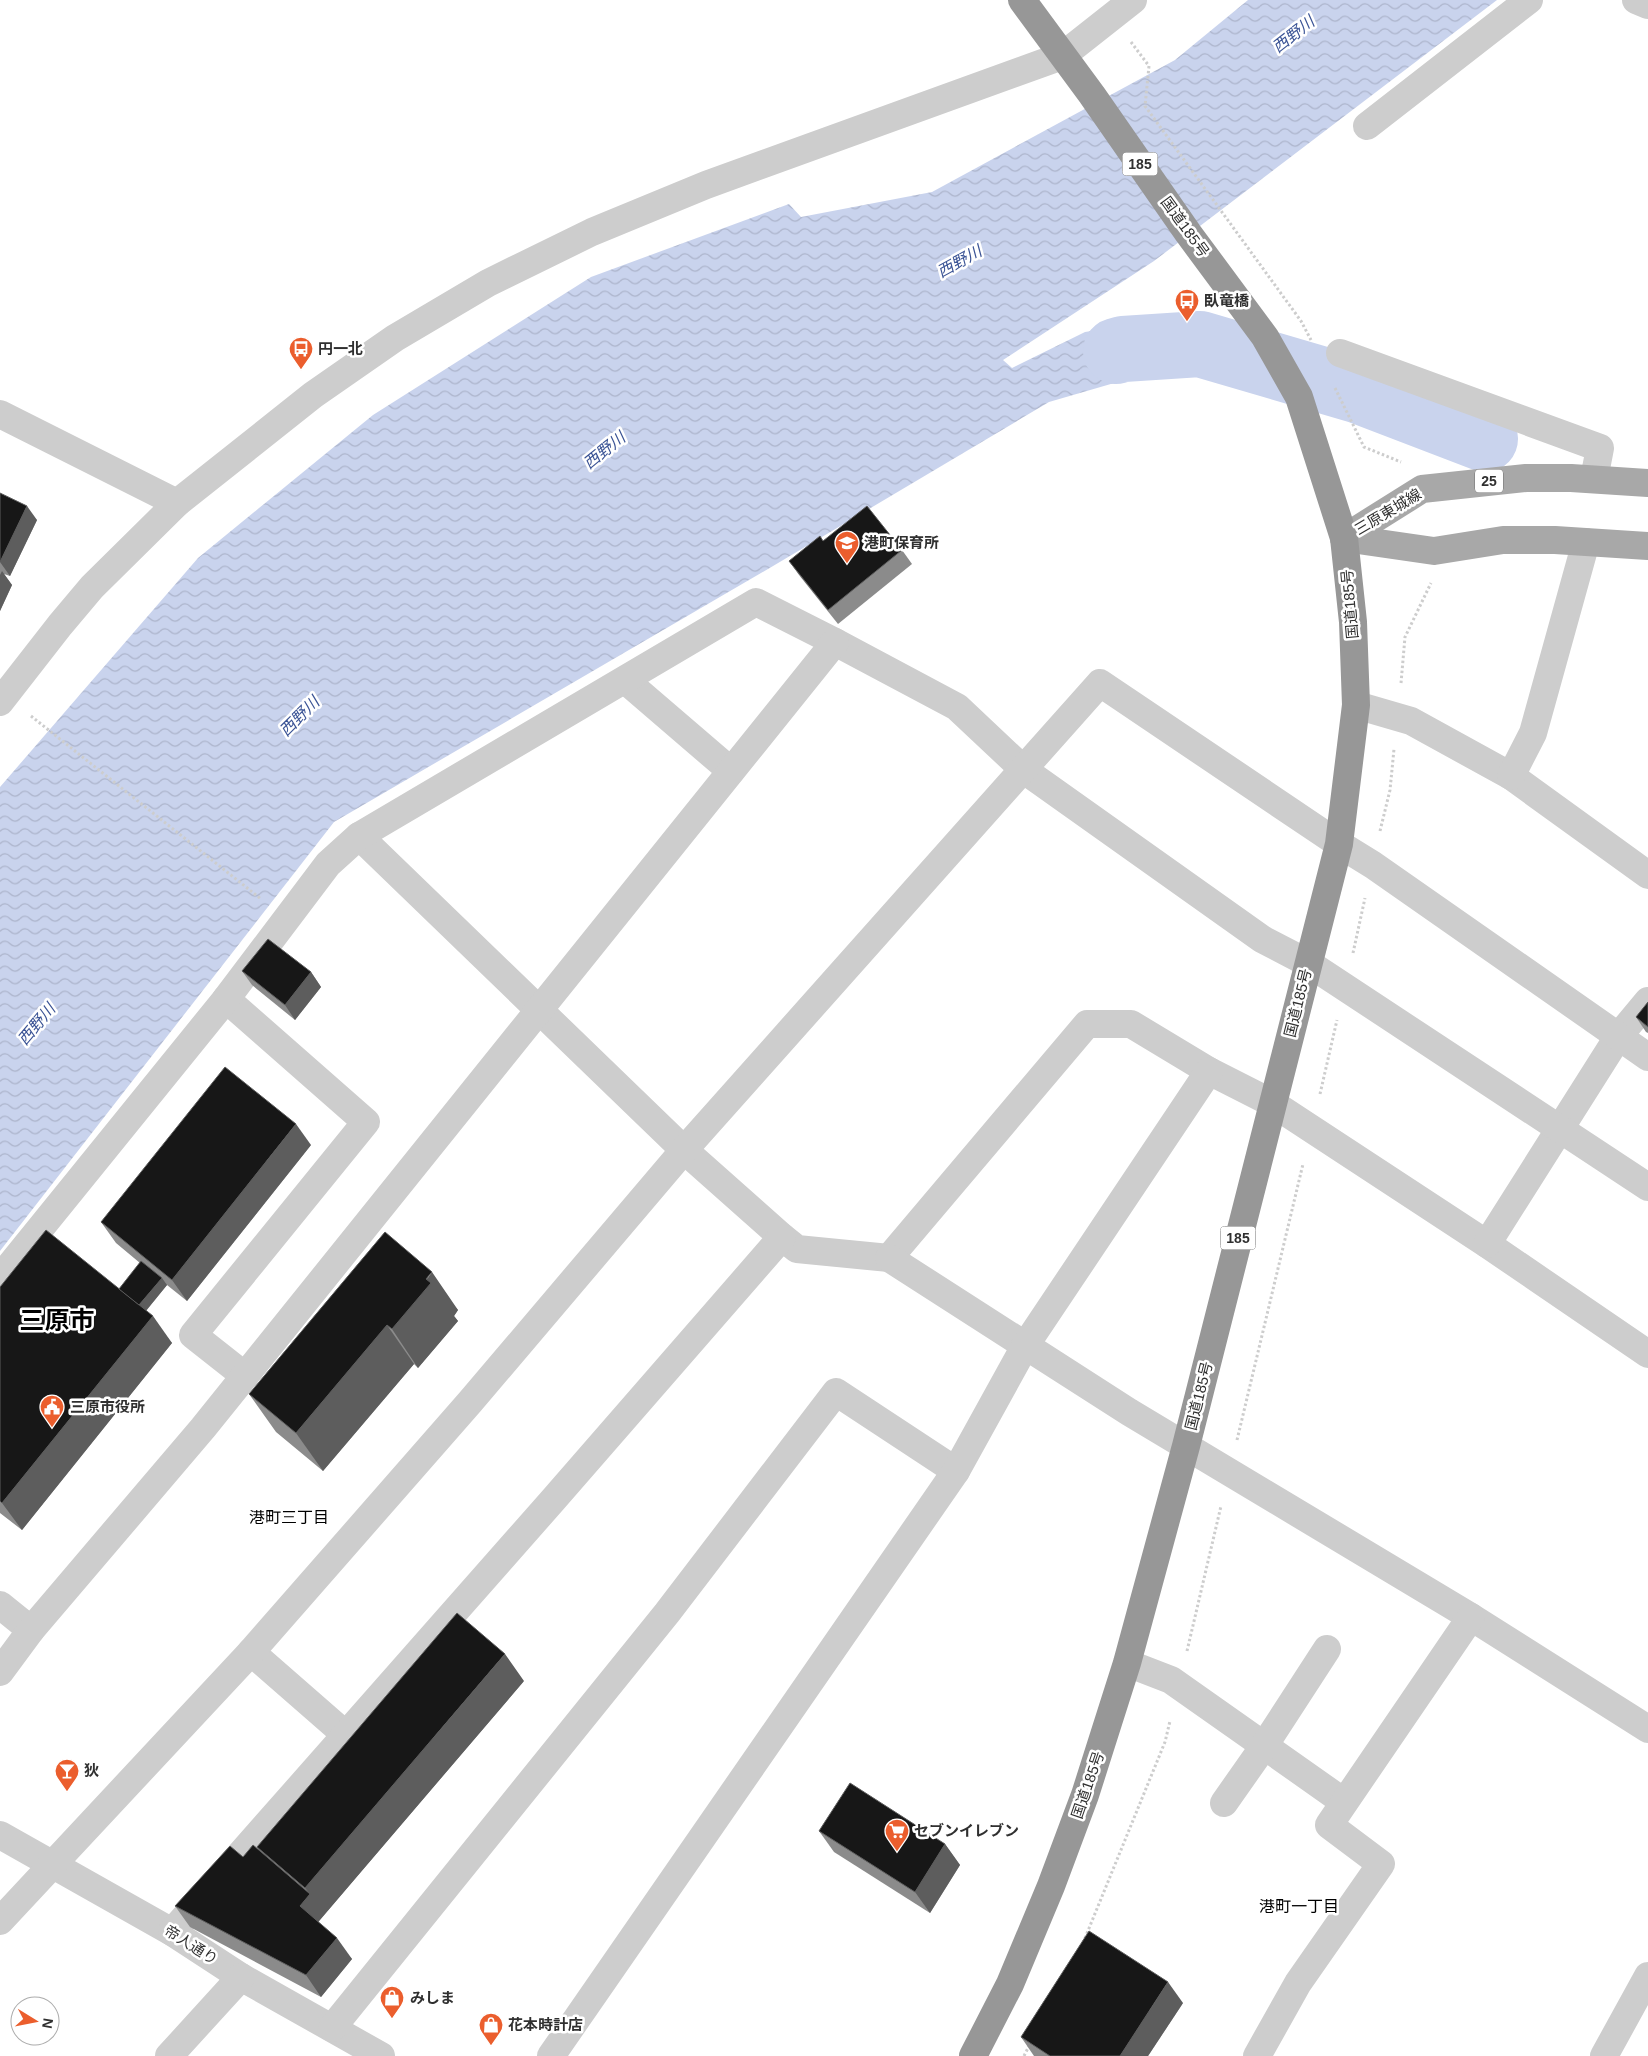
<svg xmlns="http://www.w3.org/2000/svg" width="1648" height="2056" viewBox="0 0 1648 2056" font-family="Arial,'Noto Sans JP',sans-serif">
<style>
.water{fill:url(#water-waves)}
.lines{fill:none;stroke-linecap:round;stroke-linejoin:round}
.river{stroke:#c9d3ed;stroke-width:66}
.path{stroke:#cdcdcd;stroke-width:3;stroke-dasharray:2.5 2.5;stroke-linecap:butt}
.minor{stroke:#cdcdcd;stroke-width:28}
.major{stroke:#a8a8a8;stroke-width:28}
.highway{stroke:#979797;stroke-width:28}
.wall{fill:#8b8b8b}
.shaded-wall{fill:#5d5d5d}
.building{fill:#171717;stroke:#5d5d5d}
.labels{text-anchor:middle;stroke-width:5;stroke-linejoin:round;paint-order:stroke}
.shield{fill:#fff;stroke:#6e6e6e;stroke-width:1}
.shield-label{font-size:14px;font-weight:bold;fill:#303030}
.street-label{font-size:15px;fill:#303030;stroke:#fff}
.poi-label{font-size:15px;font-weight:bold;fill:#303030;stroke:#fff;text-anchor:start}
.water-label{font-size:16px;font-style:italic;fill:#3a5395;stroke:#fff}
.neighbourhood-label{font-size:16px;fill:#000;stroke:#fff}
.town-label{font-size:25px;font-weight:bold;fill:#000;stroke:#fff}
</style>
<defs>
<pattern id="water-waves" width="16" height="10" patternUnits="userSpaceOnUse" patternTransform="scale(1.25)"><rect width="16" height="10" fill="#c9d3ed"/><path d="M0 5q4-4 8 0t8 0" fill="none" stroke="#adb5cc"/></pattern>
</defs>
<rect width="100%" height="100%" fill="#fff"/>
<polygon class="water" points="1248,0 1497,0 1154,261 1003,360 1012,368 1085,332 1193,315 1216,371 1152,372 1049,402 768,569 334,822 0,1251 0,787 198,558 373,415 591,277 789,204 801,217 932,192 1175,60"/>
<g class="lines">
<polyline class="river" points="1116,351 1123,349 1200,344 1357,390 1485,439"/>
<g class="path">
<polyline points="1131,42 1149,66 1145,106 1301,321 1311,340"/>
<polyline points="1335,388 1364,447 1401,462"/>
<polyline points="1401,683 1405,637 1431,583"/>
<polyline points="31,716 261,899"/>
<polyline points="1380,831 1390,790 1394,749"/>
<polyline points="1353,953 1365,898"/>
<polyline points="1320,1094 1337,1020"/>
<polyline points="1237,1440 1303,1164"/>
<polyline points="1187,1651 1221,1506"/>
<polyline points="1083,1943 1165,1742 1170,1721"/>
<polyline points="1024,2056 1029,2046"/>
</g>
<g class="minor">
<polyline points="1636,0 1648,5"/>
<polyline points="1367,126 1529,0"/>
<polyline points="1340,353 1600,448 1594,479"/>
<polyline points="0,414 177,503"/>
<polyline points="625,680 731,771"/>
<polyline points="0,702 60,625 92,587 177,503 313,395 395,338 488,283 592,232 706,185 1062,56 1133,0"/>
<polyline points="1356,705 1411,721 1511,776 1648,875"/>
<polyline points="1511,776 1533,733 1586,542"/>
<polyline points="359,836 684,1150 782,1237 797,1249 889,1258 1087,1024 1131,1024 1209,1071 1272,1103 1487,1244 1648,1354"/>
<polyline points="226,999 366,1122 193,1335 245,1376"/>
<polyline points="1487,1244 1618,1037 1648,1001"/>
<polyline points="889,1258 1129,1412 1471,1617 1648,1729"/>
<polyline points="0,1278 226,999 328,864 359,836 756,602 835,642 957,707 1024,770 1262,939 1308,963 1648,1187"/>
<polyline points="0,1605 31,1630"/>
<polyline points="251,1652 346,1735"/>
<polyline points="1127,1663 1171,1680 1344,1802"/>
<polyline points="0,1672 31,1630 203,1428 835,642"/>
<polyline points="1224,1803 1264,1746 1327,1649"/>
<polyline points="0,1835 172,1932 241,1977 381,2056"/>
<polyline points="0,1921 251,1652 470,1402 684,1150 1100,683 1339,844 1373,865 1648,1057"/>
<polyline points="172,1932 553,1500 782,1237"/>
<polyline points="332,2028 667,1613 836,1392 956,1471"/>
<polyline points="169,2056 241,1977"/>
<polyline points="551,2056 956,1471 1025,1346 1209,1071"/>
<polyline points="1257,2056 1298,1983 1381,1864 1329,1825 1471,1617"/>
<polyline points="1604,2056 1648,1976"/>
</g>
<g class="major">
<polyline points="1344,538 1422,489 1526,478 1571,478 1648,483"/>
<polyline points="1344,538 1434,551 1503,540 1555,540 1648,546"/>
</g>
<polyline class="highway" points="973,2056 1010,1984 1051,1886 1085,1795 1127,1663 1186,1446 1339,844 1356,705 1353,622 1344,538 1299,397 1265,337 1188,233 1092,95 1022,0"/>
</g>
<g class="wall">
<polygon points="0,493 37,520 10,576 4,574 12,585 0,611"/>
<polygon points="823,541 902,550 912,564 838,624 799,575 789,561"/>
<polygon points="242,971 311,972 321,987 295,1020 252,985"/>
<polygon points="1648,1002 1648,1033 1646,1032 1636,1017"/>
<polygon points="311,1145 187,1301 167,1285 146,1311 172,1343 22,1530 0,1513 0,1287 119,1289 140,1263 116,1243 101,1222"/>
<polygon points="385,1232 458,1310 454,1316 458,1321 418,1368 414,1364 323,1471 276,1432 249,1394"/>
<polygon points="524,1681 318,1922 352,1959 321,1997 190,1927 175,1906 243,1857 261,1852 257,1847"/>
<polygon points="819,1831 945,1844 960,1865 930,1913 834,1852"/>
<polygon points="1183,2003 1148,2056 1034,2056 1021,2037"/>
</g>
<g class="shaded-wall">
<polygon points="27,506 37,520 10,576 0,562"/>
<polygon points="2,571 12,585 0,611 0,575"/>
<polygon points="311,972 321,987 295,1020 285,1005"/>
<polygon points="296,1124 311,1145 187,1301 172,1280"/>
<polygon points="432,1272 458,1310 454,1316 458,1321 418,1368 392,1329"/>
<polygon points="162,1278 167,1285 140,1318 135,1310"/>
<polygon points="153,1316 172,1343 22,1530 2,1503"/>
<polygon points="387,1325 414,1364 323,1471 296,1433"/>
<polygon points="505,1654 524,1681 314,1927 300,1906 310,1894 305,1888"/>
<polygon points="945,1844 960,1865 930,1913 915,1892"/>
<polygon points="337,1938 352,1959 321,1997 306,1975"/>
<polygon points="1168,1982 1183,2003 1148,2056 1120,2056"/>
</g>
<g class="building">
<polygon points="0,493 27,506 0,562"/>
<polygon points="867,506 902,550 828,610 789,561 820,536 823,541"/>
<polygon points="268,939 311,972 285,1005 242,971"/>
<polygon points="1648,1002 1648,1027 1636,1017"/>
<polygon points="225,1067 296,1124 172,1280 101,1222"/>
<polygon points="46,1230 153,1316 2,1503 0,1501 0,1287"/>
<polygon points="385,1232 432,1272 426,1279 431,1283 392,1329 387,1325 296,1433 249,1394"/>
<polygon points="141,1261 162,1278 139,1305 119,1289"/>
<polygon points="457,1613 505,1654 305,1888 257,1847"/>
<polygon points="850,1783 945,1844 915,1892 819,1831"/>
<polygon points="253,1845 310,1894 300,1906 337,1938 306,1975 175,1906 230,1846 243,1857"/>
<polygon points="1089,1931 1168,1982 1120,2056 1050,2056 1021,2037"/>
</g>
<defs>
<symbol id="bus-pin" viewBox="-11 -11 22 30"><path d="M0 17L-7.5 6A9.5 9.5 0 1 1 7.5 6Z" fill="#eb5e2d" stroke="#fff"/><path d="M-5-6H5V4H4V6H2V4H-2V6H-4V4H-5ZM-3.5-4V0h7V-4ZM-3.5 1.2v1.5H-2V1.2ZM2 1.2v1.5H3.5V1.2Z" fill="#fff"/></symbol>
<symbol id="school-pin" viewBox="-11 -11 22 30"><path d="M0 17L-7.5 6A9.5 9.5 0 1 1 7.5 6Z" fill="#eb5e2d" stroke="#fff"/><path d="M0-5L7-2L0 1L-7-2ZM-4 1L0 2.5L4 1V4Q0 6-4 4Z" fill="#fff"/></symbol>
<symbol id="civic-pin" viewBox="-11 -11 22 30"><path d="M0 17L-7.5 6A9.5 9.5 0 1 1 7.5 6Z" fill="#eb5e2d" stroke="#fff"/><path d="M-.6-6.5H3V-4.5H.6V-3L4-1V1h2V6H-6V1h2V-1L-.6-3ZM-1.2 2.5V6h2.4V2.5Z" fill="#fff"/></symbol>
<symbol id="bar-pin" viewBox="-11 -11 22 30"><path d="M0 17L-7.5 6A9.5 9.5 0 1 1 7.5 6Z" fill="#eb5e2d" stroke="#fff"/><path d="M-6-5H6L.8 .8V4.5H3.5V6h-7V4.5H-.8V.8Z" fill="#fff"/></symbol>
<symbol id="supermarket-pin" viewBox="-11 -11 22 30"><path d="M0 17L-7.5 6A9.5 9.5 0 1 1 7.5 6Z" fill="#eb5e2d" stroke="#fff"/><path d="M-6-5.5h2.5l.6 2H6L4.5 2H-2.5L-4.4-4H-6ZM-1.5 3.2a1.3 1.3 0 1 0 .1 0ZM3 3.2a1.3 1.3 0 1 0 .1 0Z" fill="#fff"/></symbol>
<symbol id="shop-pin" viewBox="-11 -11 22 30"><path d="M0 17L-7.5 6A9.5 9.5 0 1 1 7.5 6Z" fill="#eb5e2d" stroke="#fff"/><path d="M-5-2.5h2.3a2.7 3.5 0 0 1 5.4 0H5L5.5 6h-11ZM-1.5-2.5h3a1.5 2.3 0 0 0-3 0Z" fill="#fff"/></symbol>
</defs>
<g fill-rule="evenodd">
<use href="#bus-pin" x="1173" y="287" width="28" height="38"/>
<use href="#bus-pin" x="287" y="335" width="28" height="38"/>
<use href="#school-pin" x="833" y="529" width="28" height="38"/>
<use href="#civic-pin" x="38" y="1393" width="28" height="38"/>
<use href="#bar-pin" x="53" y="1757" width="28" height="38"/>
<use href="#supermarket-pin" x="883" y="1817" width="28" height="38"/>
<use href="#shop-pin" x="378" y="1984" width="28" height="38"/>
<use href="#shop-pin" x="477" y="2011" width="28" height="38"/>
</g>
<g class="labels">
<g class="shield">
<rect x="1122.5" y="152.5" width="35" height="23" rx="4"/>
<rect x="1475" y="469.5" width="28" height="23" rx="4"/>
<rect x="1220.5" y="1226.5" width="35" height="23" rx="4"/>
</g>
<g class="shield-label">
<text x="1140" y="169">185</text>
<text x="1489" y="486">25</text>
<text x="1238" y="1243">185</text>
</g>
<g class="street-label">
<text transform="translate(1185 227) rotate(54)" y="5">国道185号</text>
<text transform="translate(1388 512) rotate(-31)" y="5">三原東城線</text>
<text transform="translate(1350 604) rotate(-95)" y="5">国道185号</text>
<text transform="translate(1298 1003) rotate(-76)" y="5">国道185号</text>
<text transform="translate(1199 1396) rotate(-76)" y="5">国道185号</text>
<text transform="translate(1088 1785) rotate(-71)" y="5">国道185号</text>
<text transform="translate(191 1945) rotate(32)" y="5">帝人通り</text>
</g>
<g class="poi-label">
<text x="1204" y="306">臥竜橋</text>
<text x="318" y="354">円一北</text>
<text x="864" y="548">港町保育所</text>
<text x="70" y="1412">三原市役所</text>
<text x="84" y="1776">狄</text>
<text x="914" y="1836">セブンイレブン</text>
<text x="410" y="2003">みしま</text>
<text x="508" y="2030">花本時計店</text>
</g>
<g class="water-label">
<text transform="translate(1293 34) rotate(-38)" y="6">西野川</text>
<text transform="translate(959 261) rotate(-29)" y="6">西野川</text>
<text transform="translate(604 450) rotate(-39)" y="6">西野川</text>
<text transform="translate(299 716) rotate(-45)" y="6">西野川</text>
<text transform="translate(36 1024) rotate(-50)" y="6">西野川</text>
</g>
<g class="neighbourhood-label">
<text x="289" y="1523">港町三丁目</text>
<text x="1299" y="1912">港町一丁目</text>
</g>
<g class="town-label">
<text x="57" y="1329">三原市</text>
</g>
</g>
<g transform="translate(35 2021) rotate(100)"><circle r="24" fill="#ffffff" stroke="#acacac"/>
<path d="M0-4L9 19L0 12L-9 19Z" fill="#eb5e2d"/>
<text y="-8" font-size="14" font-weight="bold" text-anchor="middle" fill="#303030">N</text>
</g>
</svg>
